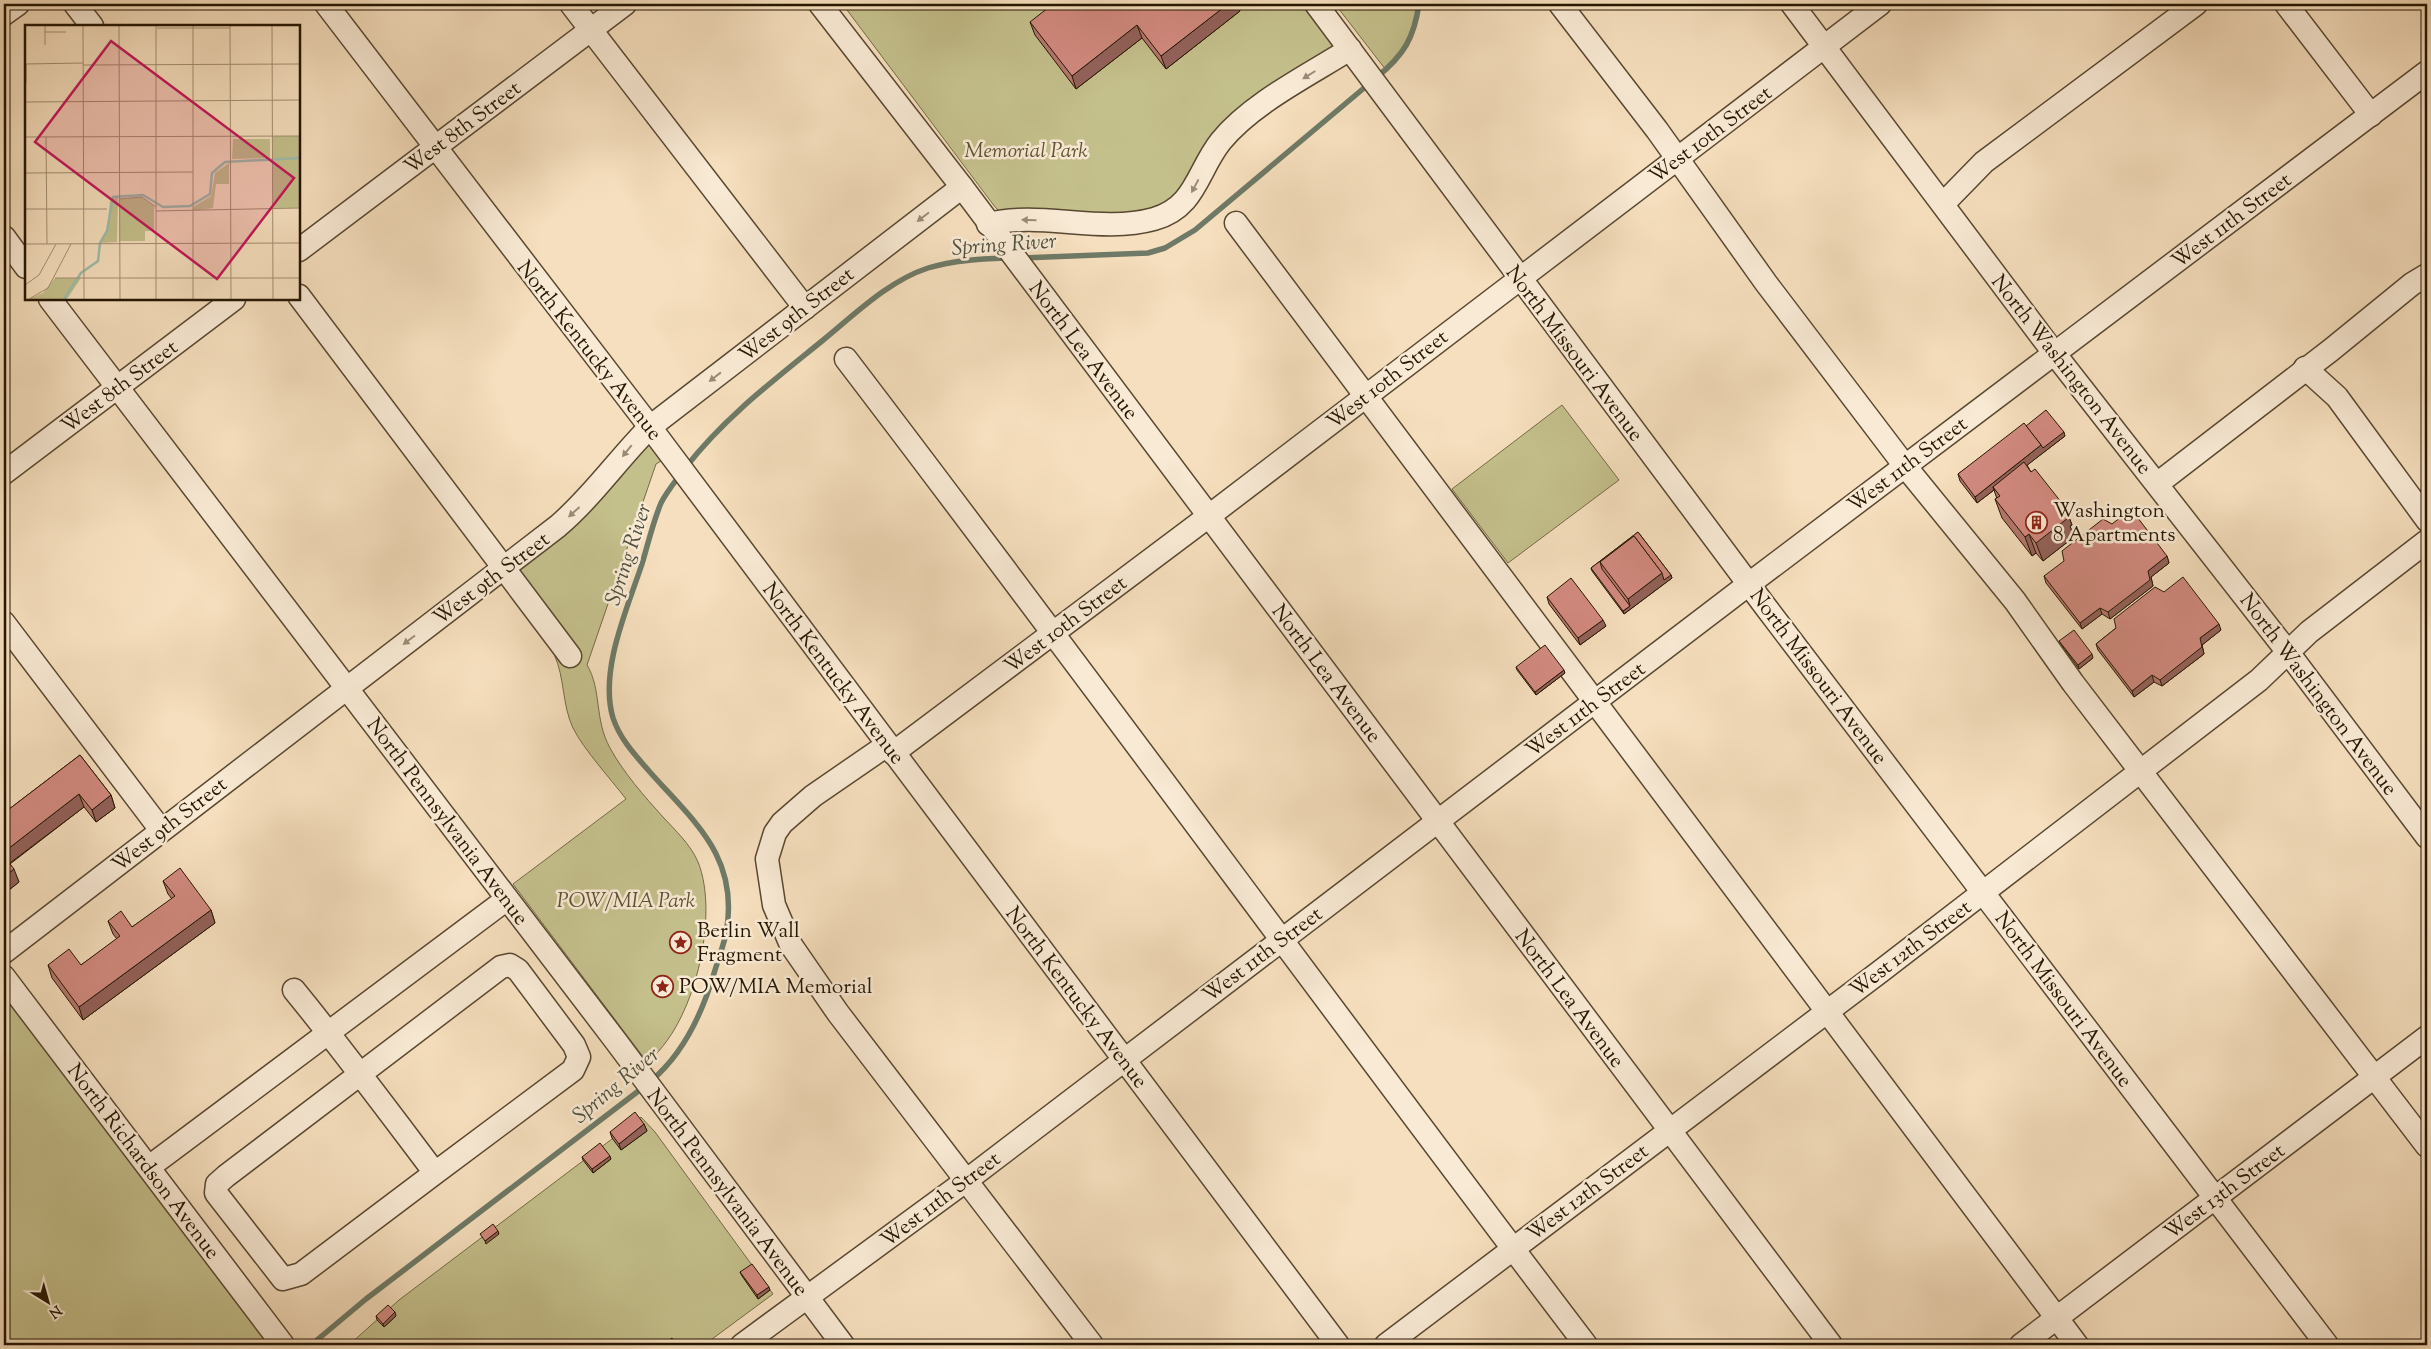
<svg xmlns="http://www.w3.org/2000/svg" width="2431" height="1349" viewBox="0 0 2431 1349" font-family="'Sorts Mill Goudy',serif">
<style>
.green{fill:#c4c08c;stroke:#746b47}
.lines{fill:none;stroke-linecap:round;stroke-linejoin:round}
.stream{stroke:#6e7a67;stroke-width:5.5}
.minor-casing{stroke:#594831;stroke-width:25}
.minor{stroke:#f9ead5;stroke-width:22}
.wall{fill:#b5776e;stroke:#251602}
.shaded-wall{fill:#93615a;stroke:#251602}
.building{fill:#d28a80;stroke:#251602}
.oneway{fill:#9a8b76}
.labels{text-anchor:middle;stroke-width:5;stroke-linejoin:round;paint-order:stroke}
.street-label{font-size:21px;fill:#251602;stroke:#f9ead5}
.park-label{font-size:21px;font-style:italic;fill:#5d5232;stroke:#f9ead5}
.poi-label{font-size:21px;fill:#251602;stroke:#f9ead5;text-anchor:start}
.water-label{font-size:22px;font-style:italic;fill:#4f503d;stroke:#f9ead5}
.inset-river{fill:none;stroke:#9ebdab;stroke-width:2.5}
.inset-road{fill:none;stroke:#a28f73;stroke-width:1}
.view{fill:#c2185b;fill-opacity:0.15;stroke:#c2185b;stroke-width:2.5}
.inset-edge{fill:none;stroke:#251602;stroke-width:2.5}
</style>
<rect width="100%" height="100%" fill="#f6dfbe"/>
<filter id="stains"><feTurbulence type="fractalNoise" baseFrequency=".004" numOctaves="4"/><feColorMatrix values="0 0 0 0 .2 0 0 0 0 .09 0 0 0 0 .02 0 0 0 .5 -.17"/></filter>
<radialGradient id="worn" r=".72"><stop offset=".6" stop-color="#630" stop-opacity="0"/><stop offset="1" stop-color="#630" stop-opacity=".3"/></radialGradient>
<g class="green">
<polygon points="856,4 1316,4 1350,49 1256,110 1172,212 1009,220 995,207 847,10"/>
<path d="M1335,4h84c-4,26 -12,48 -33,66z"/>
<polygon points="1562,405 1619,480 1508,563 1452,489"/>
<path d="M650,427l21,28 -15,9 -69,201c15,25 7,54 23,83 13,24 34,48 53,69 12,13 28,28 35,45 22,54 -4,164 -51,200l-134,-178 113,-85c-16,-21 -42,-49 -53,-71 -11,-23 -8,-50 -19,-74 -13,-30 -37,-55 -58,-80z"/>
<polygon points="4,977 283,1345 4,1345"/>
<polygon points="641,1117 655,1132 773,1294 704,1345 349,1345 399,1300"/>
</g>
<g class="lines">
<g class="stream">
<path d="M1377,77c27,-22 37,-39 42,-73"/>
<polyline points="1022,258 1148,253 1165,248 1195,230 1370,83"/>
<path d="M686,467c38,-49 88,-87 136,-126 32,-26 66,-60 106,-73 26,-8 53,-9 79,-10"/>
<path d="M652,1080c33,-28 51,-68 63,-110 4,-12 8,-24 11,-36 14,-77 -31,-111 -77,-163 -14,-16 -29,-32 -36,-53 -14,-47 14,-109 29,-154 6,-20 11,-42 19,-61 5,-10 13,-20 19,-28"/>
<polyline points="311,1345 366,1299 645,1086"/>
</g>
<defs>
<g id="minor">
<polyline points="75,4 92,26"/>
<polyline points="326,4 650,427 1338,1345"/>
<polyline points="571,4 805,308"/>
<polyline points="820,4 962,187 1831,1345"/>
<polyline points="1316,4 1765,606 2327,1345"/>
<polyline points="1560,4 1657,130 1766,283 1905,466 2015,601 2073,683 2427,1146"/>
<polyline points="1792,4 2054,353 2287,651 2427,837"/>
<polyline points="2286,4 2371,115"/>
<polyline points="4,14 18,4"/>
<polyline points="1943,204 1984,162 2196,4"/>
<polyline points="1236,223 2077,1345"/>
<path d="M988,224c54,-13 112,10 166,-5 42,-12 43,-48 67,-78 31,-38 88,-66 129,-92"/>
<polyline points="4,237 26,267"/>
<polyline points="299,250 625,4"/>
<polyline points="299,296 570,656"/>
<polyline points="50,299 615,1040 843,1345"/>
<path d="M846,359c249,326 491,659 740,986"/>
<polyline points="2305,368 2337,397 2427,520"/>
<polyline points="4,473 234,299"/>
<polyline points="2157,484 2331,350 2412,284 2427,275"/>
<polyline points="4,623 161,830"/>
<polyline points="887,745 813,796 782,823 775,833 767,859 774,905 791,945 838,1013 1092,1345"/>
<polyline points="893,753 1209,516 1880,4"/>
<path d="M4,952l554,-426c35,-30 60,-67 92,-99l312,-240"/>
<polyline points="4,977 283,1345"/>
<path d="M294,990c49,60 95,122 141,183l138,-103 6,-13 -5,-12 -56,-75 -8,-5 -9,2 -275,209 -9,8 -1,9 67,86 18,-5 134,-101"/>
<polyline points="149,1167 507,899"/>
<polyline points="742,1345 967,1180 1749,584 2427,72"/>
<polyline points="1386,1345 1881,971 2259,680 2309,632 2427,541"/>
<polyline points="2021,1345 2427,1037"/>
</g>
</defs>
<use href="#minor" class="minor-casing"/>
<use href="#minor" class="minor"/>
</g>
<g class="wall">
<polygon points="1240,11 1166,69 1142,38 1076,89 1035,35 1030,22"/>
<polygon points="2026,426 2065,436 2027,465 2031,472 2065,507 2072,525 2070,526 2074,537 2043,561 2036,553 2032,556 2002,518 1995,499 1997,499 1994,490 1977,503 1960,481 1958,474"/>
<polygon points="1638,532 1671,575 1672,578 1624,614 1592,571 1591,568"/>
<polygon points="2167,556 2169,563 2151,577 2153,586 2110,619 2102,614 2082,629 2046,583 2044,576"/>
<polygon points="1547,597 1606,626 1580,645 1549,604"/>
<polygon points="2116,628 2221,630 2202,645 2204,654 2162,686 2154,682 2134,697 2098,650 2096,644"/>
<polygon points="2059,641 2093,658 2079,669 2061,644"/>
<polygon points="1516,667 1565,673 1536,695 1517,670"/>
<polygon points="80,755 111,795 115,808 96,822 84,807 10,864 19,882 4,894 4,813"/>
<polygon points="163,881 211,910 215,923 83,1020 52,978 48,965 81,965 117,939 113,934 108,921 132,927 172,899 168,894"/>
<polygon points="644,1124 647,1131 621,1150 612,1138 610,1132"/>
<polygon points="582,1157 611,1159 593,1173 583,1160"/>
<polygon points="740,1272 770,1290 758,1299 742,1276"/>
<polygon points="376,1316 396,1316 384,1327 377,1320"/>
</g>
<g class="shaded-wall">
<polygon points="1228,4 1238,4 1240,11 1166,69 1161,56"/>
<polygon points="1137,25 1142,38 1076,89 1072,76"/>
<polygon points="2064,432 2065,436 1995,490 1993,487 1994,490 1977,503 1975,497 2041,445"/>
<polygon points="2065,507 2072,525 2070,526 2074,537 2043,561 2036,543 2061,510"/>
<polygon points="2029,534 2036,553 2032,556 2025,537"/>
<polygon points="2167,556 2169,563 2151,577 2153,586 2110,619 2108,612 2148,571"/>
<polygon points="1662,573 1671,575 1672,578 1624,614 1623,611 1630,606 1628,599"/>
<polygon points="2100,608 2102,614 2082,629 2080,623"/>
<polygon points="1603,620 1606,626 1580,645 1578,638"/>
<polygon points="2219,624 2221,630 2202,645 2204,654 2162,686 2160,680 2200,638"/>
<polygon points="2092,654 2093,658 2079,669 2078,665"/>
<polygon points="1564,670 1565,673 1536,695 1535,692"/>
<polygon points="2152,675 2154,682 2134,697 2132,691"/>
<polygon points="79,794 84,807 6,866 4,859 4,852"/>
<polygon points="111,795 115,808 96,822 92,810"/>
<polygon points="14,869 19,882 4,894 4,877"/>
<polygon points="211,910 215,923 83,1020 79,1007"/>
<polygon points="644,1124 647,1131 621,1150 619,1144"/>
<polygon points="610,1156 611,1159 593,1173 592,1169"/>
<polygon points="498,1231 499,1234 486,1244 485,1241"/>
<polygon points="769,1287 770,1290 758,1299 757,1295"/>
<polygon points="395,1312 396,1316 384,1327 383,1324"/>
</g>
<g class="building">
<polygon points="1053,4 1228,4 1161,56 1137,25 1072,76 1030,22"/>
<polygon points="2046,410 2064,432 2043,448 2041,445 2026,426"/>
<polygon points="2024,423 2041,445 1975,497 1958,474"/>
<polygon points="2024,462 2031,472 2035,469 2065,507 2061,510 2068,518 2036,543 2029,534 2025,537 1995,499 2000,496 1993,487"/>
<polygon points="2131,509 2167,556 2148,571 2150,580 2108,612 2100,608 2080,623 2044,576 2064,561 2062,551 2103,519 2112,524"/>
<polygon points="1638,532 1671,575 1664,580 1662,573 1634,536 1600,562 1602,569 1630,606 1623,611 1591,568"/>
<polygon points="1634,536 1662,573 1628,599 1600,562"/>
<polygon points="2183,577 2219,624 2200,638 2202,647 2160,680 2152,675 2132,691 2096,644 2116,628 2114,619 2155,587 2164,592"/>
<polygon points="1571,578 1603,620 1578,638 1547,597"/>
<polygon points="2074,630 2092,654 2078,665 2059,641"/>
<polygon points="1545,645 1564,670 1535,692 1516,667"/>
<polygon points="80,755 111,795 92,810 79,794 4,852 4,813"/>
<polygon points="4,856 14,869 4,877"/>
<polygon points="180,868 211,910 79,1007 48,965 69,949 81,965 120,936 108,921 121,911 132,927 175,896 163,881"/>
<polygon points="635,1112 644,1124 619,1144 610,1132"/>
<polygon points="600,1143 610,1156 592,1169 582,1157"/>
<polygon points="493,1224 498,1231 485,1241 480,1234"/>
<polygon points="752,1264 769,1287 757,1295 740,1272"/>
<polygon points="388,1305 395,1312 383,1324 376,1316"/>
<polygon points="672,1338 677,1345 663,1345"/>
</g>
<defs><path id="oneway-solid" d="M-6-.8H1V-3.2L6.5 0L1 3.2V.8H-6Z" transform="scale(1.25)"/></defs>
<g class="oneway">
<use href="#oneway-solid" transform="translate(1309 75) rotate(148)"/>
<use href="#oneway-solid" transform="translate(1195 186) rotate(118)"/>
<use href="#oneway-solid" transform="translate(923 217) rotate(143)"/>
<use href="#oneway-solid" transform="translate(1029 220) rotate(-179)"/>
<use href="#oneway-solid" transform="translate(715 377) rotate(142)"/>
<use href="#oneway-solid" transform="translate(627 451) rotate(129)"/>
<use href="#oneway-solid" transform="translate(574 512) rotate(138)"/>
<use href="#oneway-solid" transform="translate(409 640) rotate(143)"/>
</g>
<defs>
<symbol id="building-ring" viewBox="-11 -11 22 22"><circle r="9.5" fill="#f9ead5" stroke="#8f2418" stroke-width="1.5"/><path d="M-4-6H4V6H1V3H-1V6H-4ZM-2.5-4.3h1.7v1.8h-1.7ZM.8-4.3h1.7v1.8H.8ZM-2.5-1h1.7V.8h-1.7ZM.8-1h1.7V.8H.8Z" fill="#8f2418"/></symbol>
<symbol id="sight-ring" viewBox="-11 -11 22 22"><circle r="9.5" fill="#f9ead5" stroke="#8f2418" stroke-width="1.5"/><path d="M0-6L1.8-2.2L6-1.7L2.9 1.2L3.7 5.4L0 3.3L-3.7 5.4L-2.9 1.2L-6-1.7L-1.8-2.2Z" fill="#8f2418"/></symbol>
</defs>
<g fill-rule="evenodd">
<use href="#building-ring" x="2024" y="510" width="25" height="25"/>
<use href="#sight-ring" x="668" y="930" width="25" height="25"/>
<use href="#sight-ring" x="650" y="974" width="25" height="25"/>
</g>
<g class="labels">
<g class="street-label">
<text transform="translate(462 127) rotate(-37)" y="7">West 8th Street</text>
<text transform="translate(1710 134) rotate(-37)" y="7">West 10th Street</text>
<text transform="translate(2231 220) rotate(-37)" y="7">West 11th Street</text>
<text transform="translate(796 314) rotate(-38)" y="7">West 9th Street</text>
<text transform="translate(590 350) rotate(52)" y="7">North Kentucky Avenue</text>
<text transform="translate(1084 350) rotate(53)" y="7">North Lea Avenue</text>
<text transform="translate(1575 353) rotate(53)" y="7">North Missouri Avenue</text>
<text transform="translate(2072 374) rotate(52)" y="7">North Washington Avenue</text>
<text transform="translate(1387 379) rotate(-38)" y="7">West 10th Street</text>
<text transform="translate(119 386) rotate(-37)" y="7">West 8th Street</text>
<text transform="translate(1907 464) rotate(-37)" y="7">West 11th Street</text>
<text transform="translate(491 578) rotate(-37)" y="7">West 9th Street</text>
<text transform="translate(1065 624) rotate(-37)" y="7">West 10th Street</text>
<text transform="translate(834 673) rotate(53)" y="7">North Kentucky Avenue</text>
<text transform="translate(1327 673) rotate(53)" y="7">North Lea Avenue</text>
<text transform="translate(1819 676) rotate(53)" y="7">North Missouri Avenue</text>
<text transform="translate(2319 694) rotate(53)" y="7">North Washington Avenue</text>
<text transform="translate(1585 709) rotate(-37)" y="7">West 11th Street</text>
<text transform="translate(448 821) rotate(53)" y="7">North Pennsylvania Avenue</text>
<text transform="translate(169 824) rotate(-38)" y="7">West 9th Street</text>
<text transform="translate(1910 948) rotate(-37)" y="7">West 12th Street</text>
<text transform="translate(1262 954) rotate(-37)" y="7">West 11th Street</text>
<text transform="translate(1077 997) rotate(53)" y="7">North Kentucky Avenue</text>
<text transform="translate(1570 998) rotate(53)" y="7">North Lea Avenue</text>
<text transform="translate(2064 999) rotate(53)" y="7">North Missouri Avenue</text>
<text transform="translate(144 1161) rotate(53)" y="7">North Richardson Avenue</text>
<text transform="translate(2224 1191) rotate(-37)" y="7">West 13th Street</text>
<text transform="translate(728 1192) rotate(53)" y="7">North Pennsylvania Avenue</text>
<text transform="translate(1587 1192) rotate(-37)" y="7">West 12th Street</text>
<text transform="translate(940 1199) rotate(-37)" y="7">West 11th Street</text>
</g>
<g class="park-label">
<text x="1026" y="157">Memorial Park</text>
<text x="626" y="907">POW/MIA Park</text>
</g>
<g class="poi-label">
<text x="2053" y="517">Washington<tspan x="2053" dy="24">8 Apartments</tspan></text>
<text x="697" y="937">Berlin Wall<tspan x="697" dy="24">Fragment</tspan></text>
<text x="679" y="993">POW/MIA Memorial</text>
</g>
<g class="water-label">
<text transform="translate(1004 243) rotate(-4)" y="8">Spring River</text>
<text transform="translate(627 554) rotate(-72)" y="8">Spring River</text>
<text transform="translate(615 1084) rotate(-40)" y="8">Spring River</text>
</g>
</g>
<g transform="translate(25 25)">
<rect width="275" height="275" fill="#f6dfbe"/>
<path d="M247,111h28v72h-28zM208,114h37v19l-38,1zM204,138v21h-13l-3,24 -20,3v-4l18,-11 4,-23zM93,171l-1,46 -17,1 7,-14 3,-28zM117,172l12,9v25h-9v10h-26v-42zM30,253h26l-14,21h-38l14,-6z" fill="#c4c08c"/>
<path class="inset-river" d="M39,274l17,-26 17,-12 2,-18 7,-12 6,-34 30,-2 20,12 27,-1 20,-12 2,-21 13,-11 75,-4"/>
<path class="inset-road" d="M20,1v19M58,1l1,273M94,1l1,273M131,1v273M168,1v273M205,1l1,273M247,1l1,273M132,3h73M20,7h21M0,39l58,-1M1,39v19M58,40l217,-1M0,77l275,-2M0,112l275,-1M21,112l1,107M0,148l168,-1M94,174l23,-2 14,10M0,184h82M131,186l144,-3M0,219l275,-1M30,253h245M0,260l14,-10 17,-31M4,274l19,-11 23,-44"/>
<path class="view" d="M86,16l183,137 -77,101 -182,-137z"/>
<rect width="275" height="275" class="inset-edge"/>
</g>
<rect width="2431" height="1349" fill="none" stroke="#f6dfbe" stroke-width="20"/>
<rect x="5" y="5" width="2421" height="1339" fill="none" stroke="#251602" stroke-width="2.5"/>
<rect x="10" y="10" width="2411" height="1329" fill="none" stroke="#251602"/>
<g transform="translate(48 1302) rotate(143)" stroke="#f9ead5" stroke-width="4" paint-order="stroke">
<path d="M0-4L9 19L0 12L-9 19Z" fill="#251602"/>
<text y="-8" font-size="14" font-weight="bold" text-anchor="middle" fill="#251602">N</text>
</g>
<rect width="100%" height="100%" filter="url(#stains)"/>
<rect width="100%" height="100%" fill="url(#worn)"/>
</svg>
